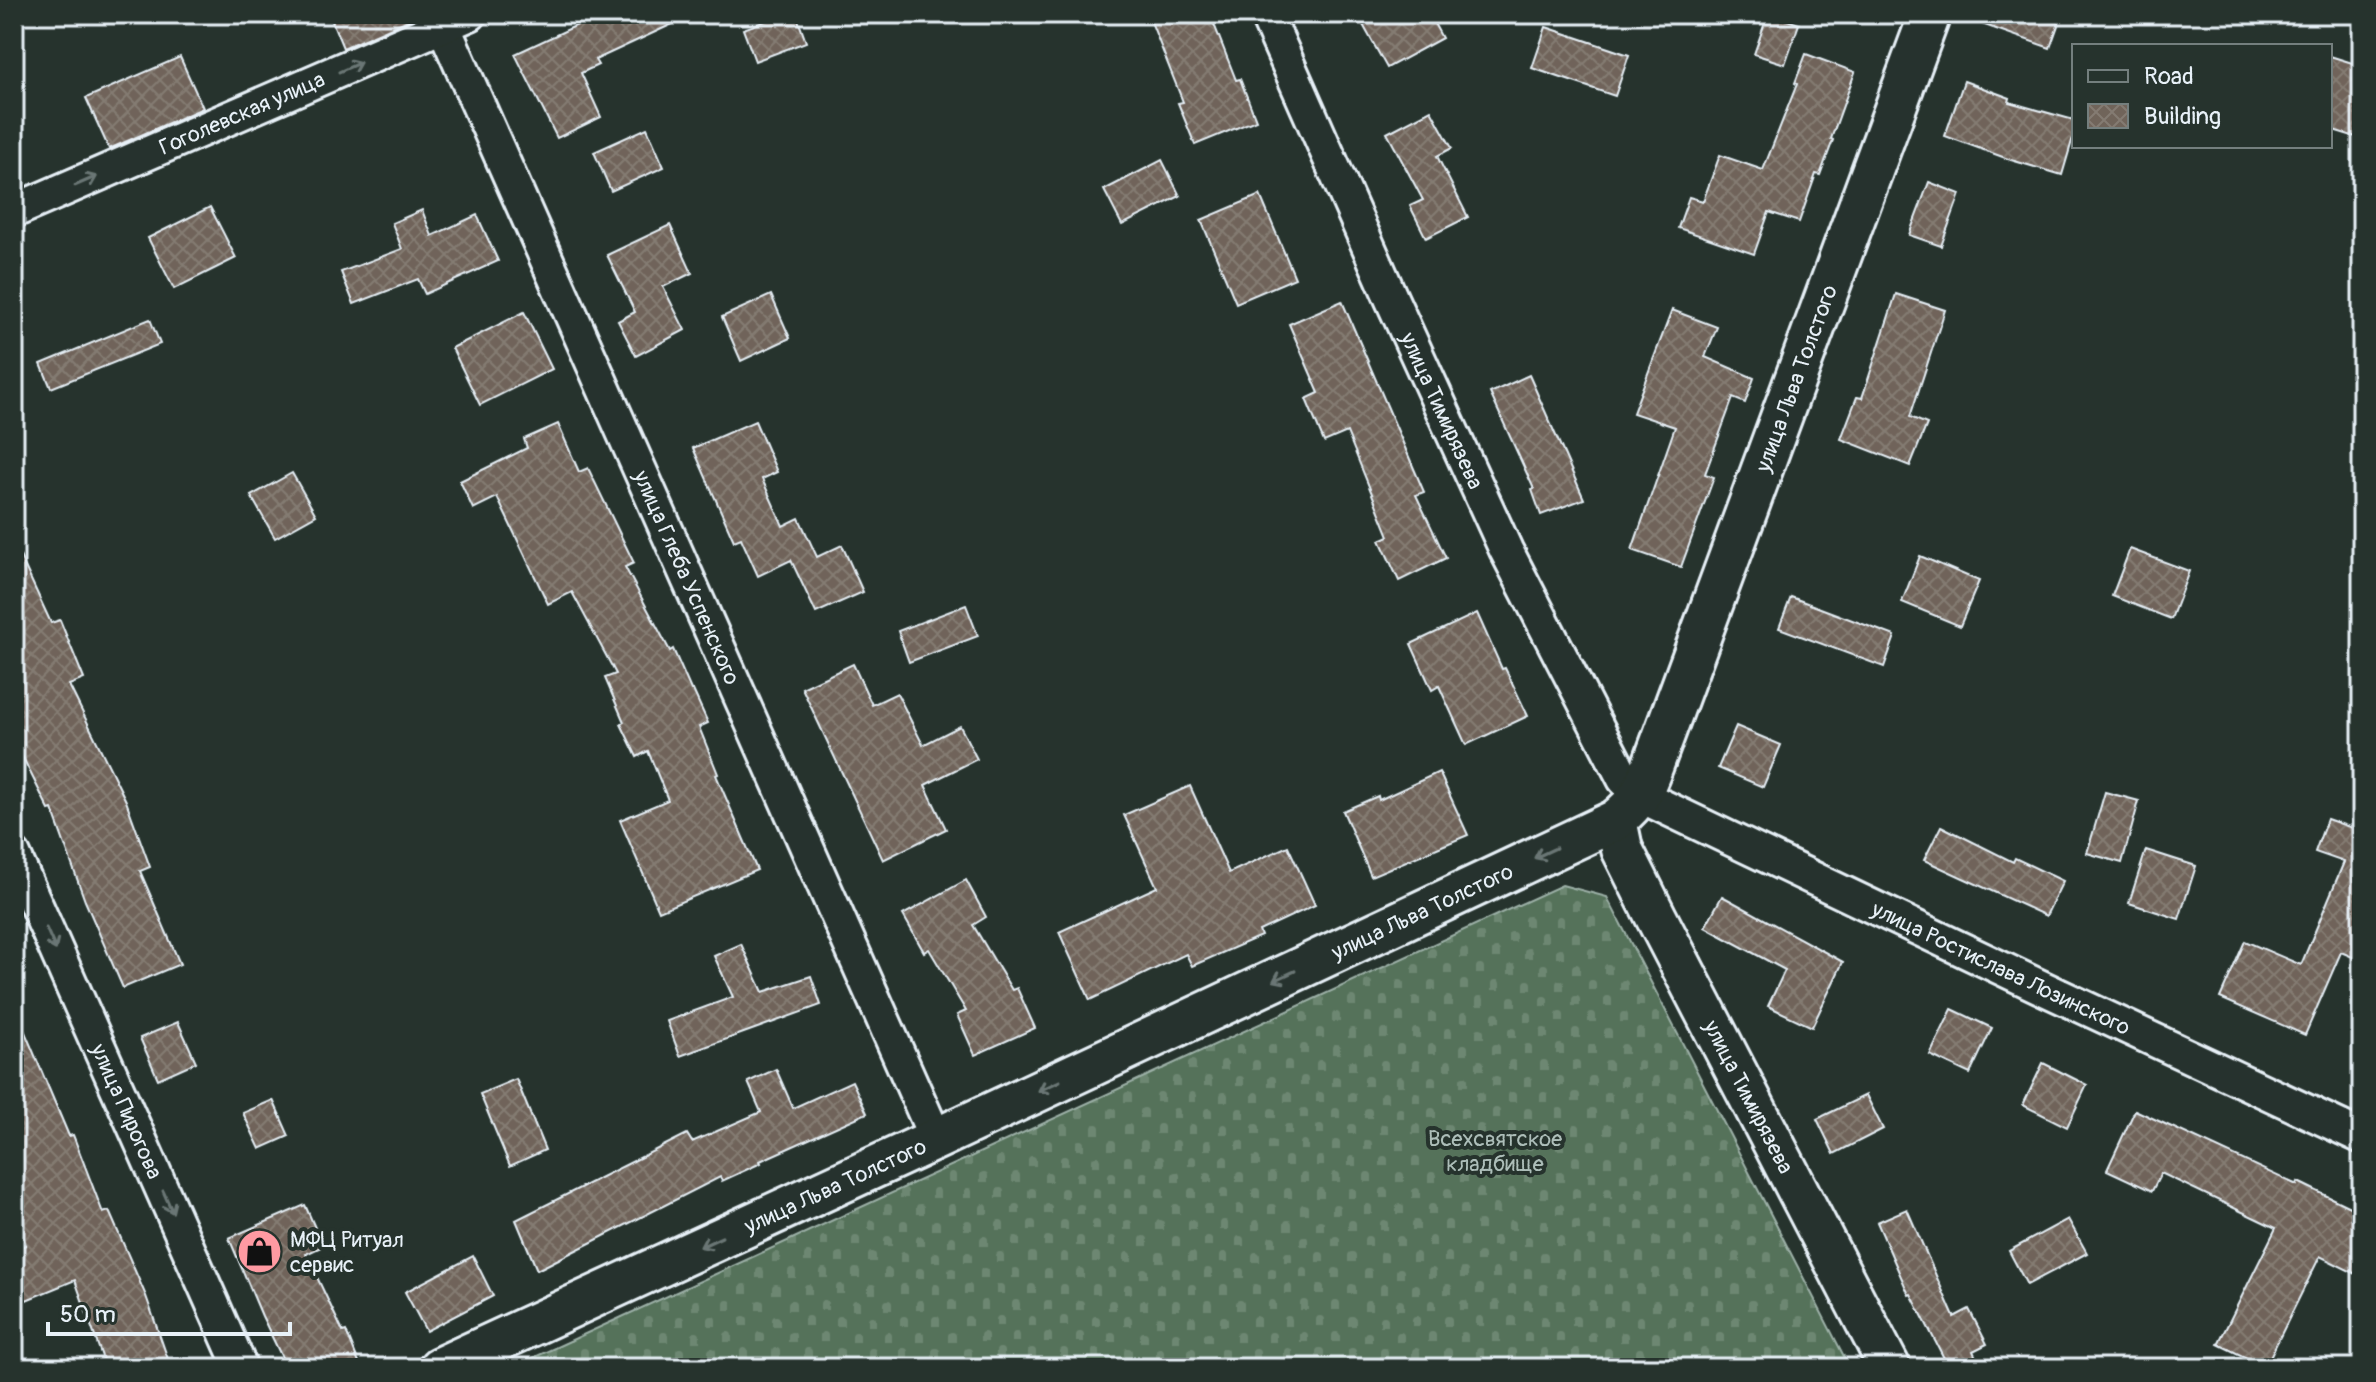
<svg xmlns="http://www.w3.org/2000/svg" width="2376" height="1382" viewBox="0 0 2376 1382" font-family="Pangolin,sans-serif">
<style>
.cemetery{fill:url(#cemetery-stones);stroke:#9eb2a9;stroke-width:2}
.building{fill:url(#building-cross-hatch);stroke:#e8f1f8;stroke-width:2}
.lines{fill:none;stroke-linecap:round;stroke-linejoin:round}
.minor-casing{stroke:#e8f1f8;stroke-width:38}
.tertiary-casing{stroke:#e8f1f8;stroke-width:46}
.minor{stroke:#26332d;stroke-width:32}
.tertiary{stroke:#26332d;stroke-width:40}
.oneway{stroke:#6a7674}
.labels{text-anchor:middle;stroke-width:8;stroke-linejoin:round;paint-order:stroke}
.street-label{font-size:22px;fill:#e8f1f8;stroke:#26332d}
.park-label{font-size:22px;fill:#adbeb9;stroke:#26332d}
.poi-label{font-size:22px;fill:#e8f1f8;stroke:#26332d;text-anchor:start}
</style>
<defs>
<pattern id="cemetery-stones" width="16" height="16" patternUnits="userSpaceOnUse" patternTransform="scale(2)"><rect width="16" height="16" fill="#55725a"/><path d="M2 7V4a2 2 0 0 1 4 0v3zM10 15v-3a2 2 0 0 1 4 0v3z" fill="#6d8772"/></pattern>
<pattern id="building-cross-hatch" width="8" height="8" patternUnits="userSpaceOnUse" patternTransform="scale(2)"><rect width="8" height="8" fill="#70645a"/><path d="M0 0l8 8M0 8l8-8" fill="none" stroke="#847b72"/></pattern>
</defs>
<rect width="100%" height="100%" fill="#26332d"/>
<filter id="ink" filterUnits="userSpaceOnUse"><feTurbulence type="fractalNoise" baseFrequency=".0125" numOctaves="2"/><feDisplacementMap in="SourceGraphic" scale="16" xChannelSelector="R" yChannelSelector="G"/><feConvolveMatrix kernelMatrix="1 2 1 2 8 2 1 2 1" color-interpolation-filters="sRGB"/></filter>
<g filter="url(#ink)">
<polygon class="cemetery" points="1562,885 1607,897 1850,1368 511,1368"/>
<g class="building">
<polygon points="329,14 419,14 420,15 343,48"/>
<polygon points="601,14 694,14 595,60 598,65 581,73 601,117 557,138 515,54"/>
<polygon points="786,14 796,14 806,42 755,61 743,29"/>
<polygon points="1148,14 1210,14 1236,80 1240,79 1256,120 1195,145 1178,103 1183,102"/>
<polygon points="1357,14 1429,14 1442,38 1387,68"/>
<polygon points="1768,14 1799,24 1785,64 1754,54"/>
<polygon points="1966,14 2062,14 2050,48 1965,18"/>
<polygon points="1546,27 1629,55 1615,96 1532,68"/>
<polygon points="1806,54 1855,72 1831,139 1833,140 1820,175 1816,174 1799,222 1769,212 1754,254 1678,228 1689,197 1703,201 1720,155 1763,170 1797,84 1795,83"/>
<polygon points="2330,56 2362,66 2362,139 2330,129"/>
<polygon points="180,57 203,108 109,149 86,98"/>
<polygon points="1964,81 2010,98 2009,102 2074,120 2074,134 2062,175 2011,160 1945,136"/>
<polygon points="1431,110 1452,148 1437,156 1468,217 1426,238 1410,206 1423,200 1387,133"/>
<polygon points="647,128 664,167 611,191 594,152"/>
<polygon points="1162,160 1180,196 1122,225 1104,190"/>
<polygon points="1929,182 1960,194 1941,246 1909,235"/>
<polygon points="1260,195 1295,278 1236,303 1201,220"/>
<polygon points="210,207 236,258 174,289 148,238"/>
<polygon points="422,210 432,236 477,215 498,261 425,294 418,279 354,304 341,272 402,249 392,223"/>
<polygon points="670,225 692,273 663,287 685,330 636,356 618,321 635,312 607,255"/>
<polygon points="1896,294 1945,310 1910,417 1927,424 1910,466 1841,439 1857,397 1862,398"/>
<polygon points="771,295 790,338 741,361 722,317"/>
<polygon points="1342,301 1424,492 1416,495 1446,558 1399,581 1380,540 1389,536 1347,432 1324,442 1306,399 1319,393 1289,324"/>
<polygon points="1672,310 1717,327 1705,357 1754,378 1745,403 1733,398 1705,474 1714,477 1681,567 1632,550 1675,427 1633,413"/>
<polygon points="524,312 552,369 480,405 452,348"/>
<polygon points="150,319 160,344 51,388 41,364"/>
<polygon points="1529,375 1584,499 1541,515 1532,490 1534,489 1490,393"/>
<polygon points="755,421 777,472 762,479 783,526 799,518 817,557 842,545 863,592 816,613 791,560 758,576 741,538 734,541 693,448"/>
<polygon points="558,424 579,472 588,468 634,563 625,567 670,651 673,649 691,690 693,690 708,723 699,727 718,774 716,775 757,870 659,911 620,820 668,800 648,751 637,757 621,724 624,722 605,678 616,674 572,592 548,604 497,497 473,509 460,481 527,448 524,439"/>
<polygon points="292,473 316,515 275,538 251,496"/>
<polygon points="14,543 51,623 60,620 84,679 69,685 126,801 150,867 140,871 180,964 123,988 85,901 52,809 49,810 14,740"/>
<polygon points="2130,549 2189,571 2171,619 2112,596"/>
<polygon points="1920,556 1979,581 1960,626 1902,602"/>
<polygon points="1791,597 1895,636 1884,667 1779,628"/>
<polygon points="966,605 978,636 909,662 898,631"/>
<polygon points="1477,613 1502,669 1505,668 1528,716 1466,745 1439,686 1432,690 1411,644"/>
<polygon points="853,664 872,705 897,693 923,745 960,726 977,759 925,785 946,829 883,860 802,688"/>
<polygon points="1736,726 1781,745 1763,787 1718,768"/>
<polygon points="1439,772 1468,835 1371,876 1343,811 1378,796 1379,800"/>
<polygon points="1190,786 1229,873 1288,846 1315,905 1259,931 1261,936 1192,966 1186,954 1090,1000 1059,932 1157,887 1124,815"/>
<polygon points="2105,792 2139,801 2122,863 2087,853"/>
<polygon points="2327,819 2358,830 2362,820 2362,961 2341,952 2305,1035 2220,998 2245,941 2301,965 2344,862 2315,852"/>
<polygon points="1941,826 2013,862 2015,858 2063,881 2046,916 1924,860"/>
<polygon points="2146,850 2196,866 2179,919 2129,903"/>
<polygon points="966,880 986,917 973,925 1012,990 1017,988 1035,1028 975,1055 957,1015 966,1011 929,949 924,952 903,915"/>
<polygon points="1722,896 1843,962 1812,1027 1768,1006 1785,970 1705,927"/>
<polygon points="741,944 763,992 811,976 821,1005 680,1056 667,1021 733,997 714,956"/>
<polygon points="14,1006 69,1136 73,1135 103,1213 109,1211 146,1296 171,1368 106,1368 75,1280 14,1305 14,1250 26,1245 14,1215"/>
<polygon points="1952,1009 1992,1028 1970,1074 1930,1055"/>
<polygon points="178,1022 196,1062 158,1079 140,1038"/>
<polygon points="2043,1063 2087,1085 2067,1127 2023,1105"/>
<polygon points="776,1069 793,1108 852,1081 867,1113 760,1161 761,1163 722,1181 720,1177 537,1270 516,1220 687,1134 692,1142 761,1112 748,1082"/>
<polygon points="516,1079 545,1150 510,1166 480,1094"/>
<polygon points="1866,1095 1883,1129 1834,1154 1817,1119"/>
<polygon points="273,1100 289,1136 260,1149 243,1113"/>
<polygon points="2135,1110 2297,1185 2298,1182 2362,1213 2362,1277 2320,1256 2265,1367 2218,1344 2276,1228 2161,1173 2152,1191 2107,1170"/>
<polygon points="305,1205 323,1246 306,1254 343,1332 346,1331 361,1368 287,1368 262,1316 229,1238"/>
<polygon points="1907,1209 1954,1317 1969,1309 1987,1344 1973,1351 1981,1368 1949,1368 1911,1294 1909,1295 1877,1222"/>
<polygon points="2068,1219 2087,1253 2027,1285 2009,1251"/>
<polygon points="473,1256 493,1296 426,1331 405,1292"/>
</g>
<g class="lines">
<defs>
<g id="minor">
<path id="s1" d="M438,14l498,1125"/>
<path id="s2" d="M1266,14l126,286 114,250 118,229 17,17 404,193 317,148"/>
<path id="s3" d="M14,211l456,-197"/>
<path id="s4" d="M14,855l227,513"/>
</g>
<g id="tertiary">
<path id="s5" d="M1616,820l6,29 34,68 234,451"/>
<path id="s6" d="M439,1368l497,-229 680,-319c24,-20 27,-29 38,-58l276,-748"/>
</g>
</defs>
<use href="#minor" class="minor-casing"/>
<use href="#tertiary" class="tertiary-casing"/>
<use href="#minor" class="minor"/>
<use href="#tertiary" class="tertiary"/>
</g>
<defs><path id="oneway-shaft" d="M-6 0H5M1.5-3L5.5 0L1.5 3" fill="none" stroke-width="1.6" stroke-linecap="round" stroke-linejoin="round" transform="scale(2)"/></defs>
<g class="oneway">
<use href="#oneway-shaft" transform="translate(350 67) rotate(-24)"/>
<use href="#oneway-shaft" transform="translate(86 181) rotate(-23)"/>
<use href="#oneway-shaft" transform="translate(1545 853) rotate(155)"/>
<use href="#oneway-shaft" transform="translate(51 939) rotate(66)"/>
<use href="#oneway-shaft" transform="translate(1284 976) rotate(155)"/>
<use href="#oneway-shaft" transform="translate(1049 1086) rotate(155)"/>
<use href="#oneway-shaft" transform="translate(168 1202) rotate(66)"/>
<use href="#oneway-shaft" transform="translate(711 1242) rotate(155)"/>
</g>
</g>
<defs>
<symbol id="shop-disc" viewBox="-11 -11 22 22"><circle r="9.5" fill="#ff9aa2" stroke="#26332d"/><path d="M-5-2.5h2.3a2.7 3.5 0 0 1 5.4 0H5L5.5 6h-11ZM-1.5-2.5h3a1.5 2.3 0 0 0-3 0Z" fill="#111"/></symbol>
</defs>
<g fill-rule="evenodd">
<use href="#shop-disc" x="234" y="1226" width="51" height="51"/>
</g>
<g class="labels">
<g class="street-label">
<text dy="8" stroke="none"><textPath href="#s3" startOffset="248">Гоголевская улица</textPath></text>
<text dy="8" stroke="none"><textPath href="#s6" startOffset="1778">улица Льва Толстого</textPath></text>
<text dy="8" stroke="none"><textPath href="#s2" startOffset="434">улица Тимирязева</textPath></text>
<text dy="8" stroke="none"><textPath href="#s1" startOffset="616">улица Глеба Успенского</textPath></text>
<text dy="8" stroke="none"><textPath href="#s6" startOffset="1084">улица Льва Толстого</textPath></text>
<text dy="8" stroke="none"><textPath href="#s2" startOffset="1268">улица Ростислава Лозинского</textPath></text>
<text dy="8" stroke="none"><textPath href="#s5" startOffset="308">улица Тимирязева</textPath></text>
<text dy="8" stroke="none"><textPath href="#s4" startOffset="280">улица Пирогова</textPath></text>
<text dy="8" stroke="none"><textPath href="#s6" startOffset="436">улица Льва Толстого</textPath></text>
</g>
<g class="park-label">
<text x="1495" y="1146">Всехсвятское<tspan x="1495" dy="25">кладбище</tspan></text>
</g>
<g class="poi-label">
<text x="290" y="1247">МФЦ Ритуал<tspan x="290" dy="25">cервис</tspan></text>
</g>
</g>
<rect width="2376" height="1382" fill="none" stroke="#26332d" stroke-width="48"/>
<rect x="24" y="24" width="2328" height="1334" fill="none" stroke="#e8f1f8" stroke-width="3" filter="url(#ink)"/>
<rect x="2072" y="44" width="260" height="104" fill="#26332d" stroke="#747f7e" stroke-width="2"/>
<rect x="2088" y="70" width="40" height="12" fill="#26332d" stroke="#747f7e" stroke-width="2"/>
<text x="2144" y="84" font-size="24" fill="#e8f1f8">Road</text>
<rect x="2088" y="104" width="40" height="24" fill="url(#building-cross-hatch)" stroke="#747f7e" stroke-width="2"/>
<text x="2144" y="124" font-size="24" fill="#e8f1f8">Building</text>
<path d="M48 1322v12h242v-12" fill="none" stroke="#e8f1f8" stroke-width="4"/>
<text x="60" y="1322" font-size="24" fill="#e8f1f8" stroke="#26332d" stroke-width="6" paint-order="stroke">50 m</text>
</svg>
